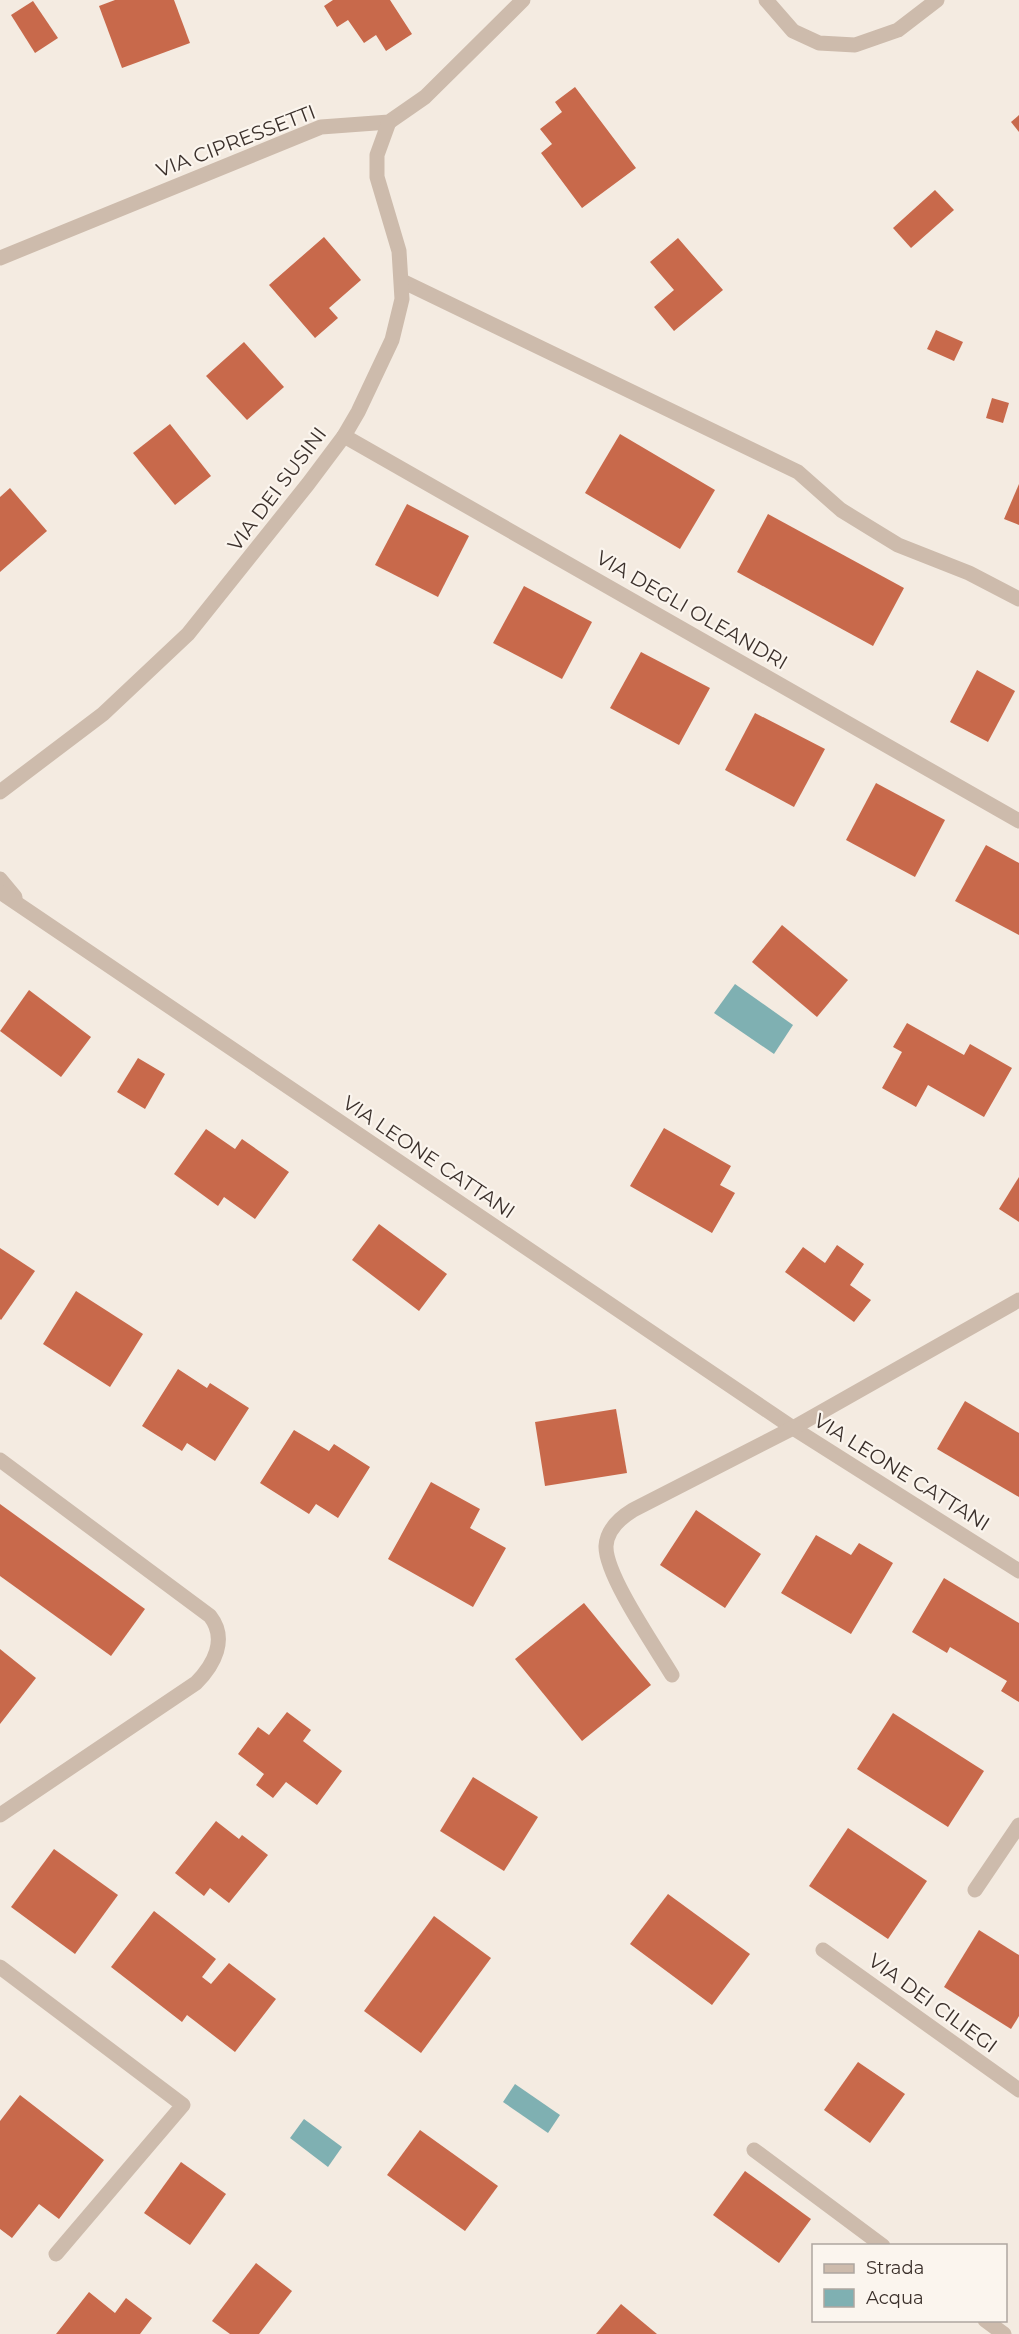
<svg xmlns="http://www.w3.org/2000/svg" width="1019" height="2334" viewBox="0 0 1019 2334" font-family="Montserrat,sans-serif">
<style>
.water{fill:#7fb0b2}
.building{fill:#c8694b}
.lines{fill:none;stroke-linecap:round;stroke-linejoin:round}
.minor{stroke:#cdbbac;stroke-width:15}
.labels{text-anchor:middle;stroke-width:4.5;stroke-linejoin:round;paint-order:stroke}
.street-label{font-size:20px;fill:#3b302b;stroke:#fbf5ee}
</style>
<rect width="100%" height="100%" fill="#f4ebe1"/>
<g class="water">
<polygon points="735,984 793,1025 774,1054 714,1013"/>
<polygon points="515,2084 560,2115 548,2133 503,2102"/>
<polygon points="304,2119 342,2147 328,2167 290,2138"/>
</g>
<g class="building">
<polygon points="115,0 174,0 190,43 122,68 99,6"/>
<polygon points="333,0 390,0 412,34 386,51 376,35 364,43 348,20 337,27 324,6"/>
<polygon points="33,1 58,38 35,53 11,15"/>
<polygon points="575,87 636,168 582,208 541,153 552,144 540,129 562,112 555,102"/>
<polygon points="1019,115 1019,132 1011,122"/>
<polygon points="935,190 954,210 911,248 893,228"/>
<polygon points="324,237 361,280 329,308 338,318 315,338 269,285"/>
<polygon points="678,238 723,290 674,331 654,307 674,290 650,262"/>
<polygon points="936,330 963,342 954,361 927,349"/>
<polygon points="244,342 284,387 247,420 206,376"/>
<polygon points="992,398 1009,403 1003,423 986,418"/>
<polygon points="170,424 211,476 175,505 133,453"/>
<polygon points="620,434 715,490 680,549 585,493"/>
<polygon points="1019,484 1019,525 1004,519"/>
<polygon points="10,488 47,531 0,572 0,497"/>
<polygon points="407,504 469,536 438,597 375,565"/>
<polygon points="768,514 904,588 873,646 737,572"/>
<polygon points="524,586 592,622 562,679 493,643"/>
<polygon points="641,652 710,688 679,745 610,708"/>
<polygon points="977,670 1015,691 988,742 950,722"/>
<polygon points="755,713 825,749 794,807 725,770"/>
<polygon points="876,783 945,820 915,877 846,840"/>
<polygon points="986,845 1019,863 1019,935 955,901"/>
<polygon points="782,925 848,980 817,1017 752,962"/>
<polygon points="29,990 91,1037 61,1077 0,1031"/>
<polygon points="907,1023 964,1055 970,1044 1012,1068 984,1117 928,1085 916,1107 882,1088 902,1052 893,1047"/>
<polygon points="138,1058 165,1074 145,1109 117,1092"/>
<polygon points="664,1128 731,1166 720,1185 735,1193 712,1233 630,1186"/>
<polygon points="206,1129 235,1149 242,1139 289,1172 255,1219 224,1197 218,1206 174,1174"/>
<polygon points="1019,1177 1019,1222 999,1209"/>
<polygon points="379,1224 447,1274 419,1311 352,1260"/>
<polygon points="837,1245 864,1264 850,1285 871,1300 854,1322 785,1272 803,1247 825,1263"/>
<polygon points="0,1248 35,1271 1,1320 0,1319"/>
<polygon points="76,1291 143,1334 110,1387 43,1344"/>
<polygon points="178,1369 207,1388 210,1383 249,1408 215,1461 187,1443 182,1451 142,1426"/>
<polygon points="965,1401 1019,1433 1019,1497 937,1449"/>
<polygon points="616,1409 627,1473 545,1486 535,1422"/>
<polygon points="294,1430 329,1451 334,1444 370,1467 338,1518 316,1504 309,1514 260,1483"/>
<polygon points="431,1482 480,1509 470,1528 506,1548 473,1607 388,1559"/>
<polygon points="0,1504 145,1609 111,1656 0,1576"/>
<polygon points="696,1510 761,1554 725,1608 660,1565"/>
<polygon points="816,1535 851,1555 859,1543 893,1563 851,1634 781,1593"/>
<polygon points="944,1578 1019,1623 1019,1702 1001,1691 1007,1681 950,1647 947,1653 912,1632"/>
<polygon points="584,1603 651,1685 582,1741 515,1659"/>
<polygon points="0,1649 36,1678 0,1724"/>
<polygon points="287,1712 311,1730 303,1741 342,1771 317,1805 286,1782 273,1798 256,1785 264,1774 238,1754 258,1727 269,1735"/>
<polygon points="893,1713 984,1771 948,1827 857,1769"/>
<polygon points="473,1777 538,1817 504,1871 440,1831"/>
<polygon points="216,1821 239,1839 242,1835 268,1855 229,1903 210,1888 204,1896 175,1873"/>
<polygon points="848,1828 927,1881 888,1939 809,1886"/>
<polygon points="54,1849 118,1895 75,1954 11,1907"/>
<polygon points="668,1894 750,1954 712,2005 630,1944"/>
<polygon points="154,1911 216,1959 202,1977 211,1984 229,1963 276,1999 235,2052 187,2015 182,2022 111,1967"/>
<polygon points="434,1916 491,1958 421,2053 364,2011"/>
<polygon points="979,1930 1019,1955 1019,2016 1011,2029 944,1987"/>
<polygon points="858,2062 905,2094 870,2143 824,2110"/>
<polygon points="20,2095 104,2160 59,2219 39,2204 12,2238 0,2229 0,2121"/>
<polygon points="420,2130 498,2186 465,2231 387,2175"/>
<polygon points="181,2162 226,2194 190,2245 144,2213"/>
<polygon points="745,2171 811,2219 779,2263 713,2215"/>
<polygon points="256,2263 292,2291 259,2334 230,2334 212,2321"/>
<polygon points="89,2292 115,2313 126,2298 152,2318 140,2334 56,2334"/>
<polygon points="621,2304 657,2334 596,2334"/>
</g>
<g class="lines">
<g class="minor">
<polyline points="766,0 793,31 819,43 855,45 898,30 937,0"/>
<polyline points="0,258 321,127 389,122 425,97 523,0"/>
<polyline points="402,281 798,472 841,510 898,545 969,573 1019,599"/>
<polyline points="344,436 1019,821"/>
<polyline points="0,792 103,714 188,634 308,484 344,436 358,412 392,340 402,299 399,251 377,177 377,155 389,122"/>
<polyline points="0,879 15,897"/>
<polyline points="0,892 793,1428 1019,1571"/>
<path d="M0,1460l210,156c18,23 4,49 -14,67l-196,132"/>
<path d="M672,1675c-16,-27 -67,-100 -66,-129 1,-16 14,-28 27,-36l160,-82 226,-128"/>
<polyline points="975,1890 1019,1825"/>
<polyline points="823,1950 1019,2090"/>
<polyline points="0,1967 183,2105 56,2254"/>
<polyline points="754,2150 883,2246"/>
<polyline points="985,2320 1004,2334"/>
</g>
</g>
<g class="labels">
<g class="street-label">
<text transform="translate(236 141) rotate(-21)" y="7">VIA CIPRESSETTI</text>
<text transform="translate(277 489) rotate(-53)" y="7">VIA DEI SUSINI</text>
<text transform="translate(692 610) rotate(30)" y="7">VIA DEGLI OLEANDRI</text>
<text transform="translate(429 1157) rotate(34)" y="7">VIA LEONE CATTANI</text>
<text transform="translate(902 1472) rotate(32)" y="7">VIA LEONE CATTANI</text>
<text transform="translate(933 2003) rotate(36)" y="7">VIA DEI CILIEGI</text>
</g>
</g>
<rect x="812" y="2244" width="195" height="78" fill="#fbf5ee" stroke="#aea6a0" stroke-width="1.5"/>
<rect x="824" y="2264" width="30" height="9" fill="#cdbbac" stroke="#aea6a0" stroke-width="1.5"/>
<text x="866" y="2274" font-size="18" fill="#3b302b">Strada</text>
<rect x="824" y="2289" width="30" height="18" fill="#7fb0b2" stroke="#aea6a0" stroke-width="1.5"/>
<text x="866" y="2304" font-size="18" fill="#3b302b">Acqua</text>
</svg>
